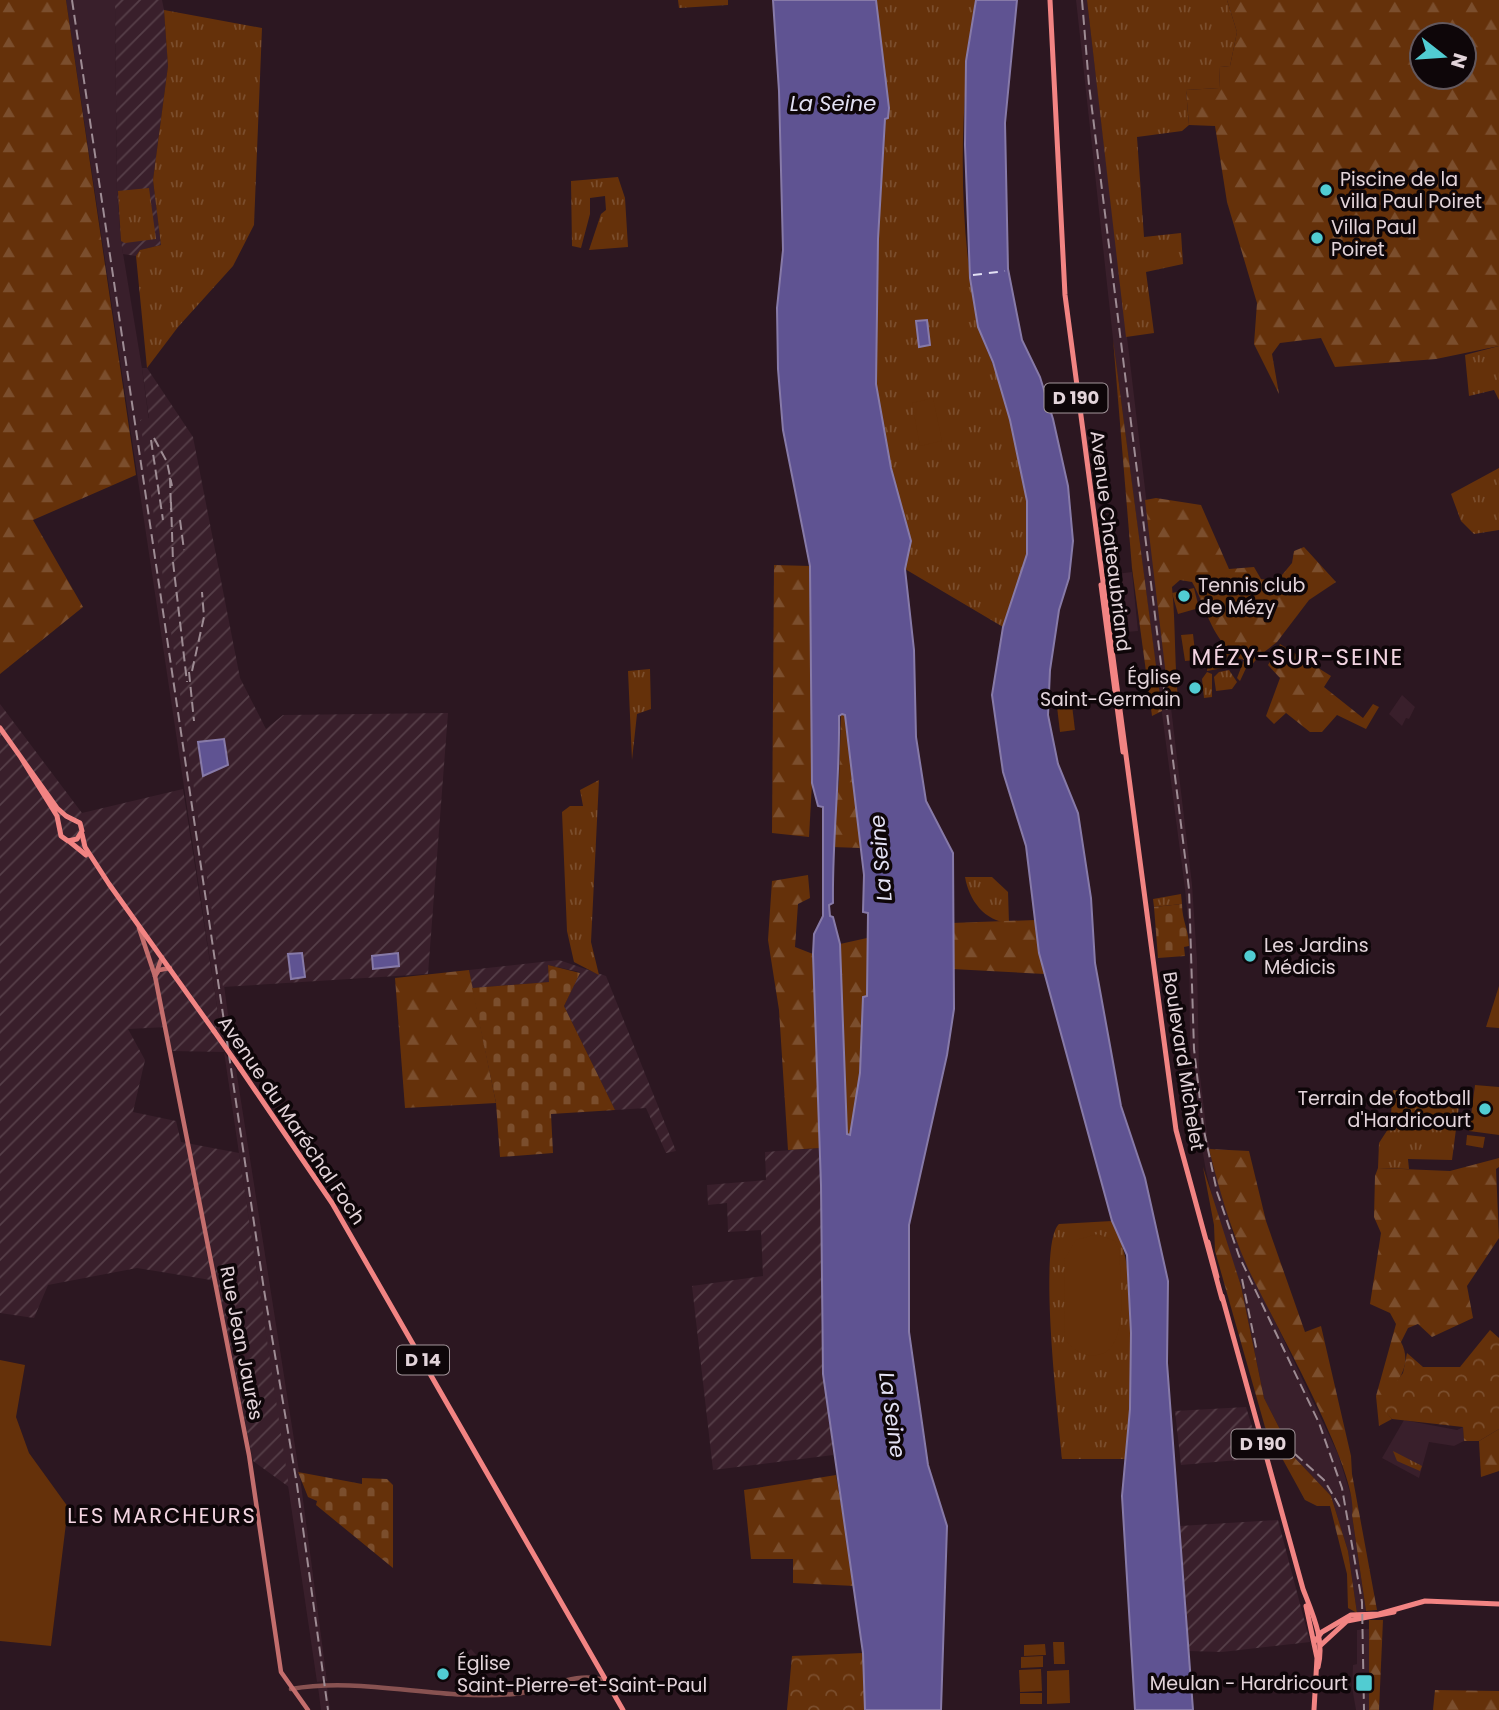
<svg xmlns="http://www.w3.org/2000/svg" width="1499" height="1710" viewBox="0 0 1499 1710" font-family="Poppins,sans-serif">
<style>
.built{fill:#391f2b}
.industrial{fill:url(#industrial-furrows)}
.grass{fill:url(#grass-tufts)}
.forest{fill:url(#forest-firs);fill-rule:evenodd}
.cemetery{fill:url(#cemetery-stones)}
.park{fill:url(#park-crowns)}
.pitch{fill:#65310a}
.water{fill:#5f5392;stroke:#877aa8;stroke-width:2;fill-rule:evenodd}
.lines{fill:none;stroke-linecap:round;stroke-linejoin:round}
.ferry{stroke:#e3e1f4;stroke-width:2;stroke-dasharray:9 7;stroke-linecap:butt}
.tertiary{stroke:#885251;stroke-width:4.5}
.secondary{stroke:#c46e6d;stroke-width:4.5}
.primary{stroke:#f28483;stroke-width:5}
.rail{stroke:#9e8c94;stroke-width:2;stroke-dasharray:10 5;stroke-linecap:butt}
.primary-bridge{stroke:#f28483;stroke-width:5}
.poi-dot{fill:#51ccd2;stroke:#0e0609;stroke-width:2.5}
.labels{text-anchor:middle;stroke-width:7;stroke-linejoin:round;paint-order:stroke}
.shield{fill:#0e0609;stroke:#a3969b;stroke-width:2}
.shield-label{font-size:18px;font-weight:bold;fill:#e3d4da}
.poi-label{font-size:19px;fill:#e3d4da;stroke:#0e0609;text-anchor:start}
.street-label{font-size:19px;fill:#e3d4da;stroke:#0e0609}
.water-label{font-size:21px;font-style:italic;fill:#e3e1f4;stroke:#0e0609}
.neighbourhood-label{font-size:21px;letter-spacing:2px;fill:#f2d4e1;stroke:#0e0609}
.quarter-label{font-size:23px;letter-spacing:2px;fill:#f2d4e1;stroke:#0e0609}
</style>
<defs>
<pattern id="industrial-furrows" width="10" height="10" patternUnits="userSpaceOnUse" patternTransform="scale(1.75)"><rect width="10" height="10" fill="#391f2b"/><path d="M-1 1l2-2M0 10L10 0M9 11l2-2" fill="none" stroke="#563f49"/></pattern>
<pattern id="grass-tufts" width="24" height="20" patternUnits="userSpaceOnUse" patternTransform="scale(1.75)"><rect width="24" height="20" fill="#65310a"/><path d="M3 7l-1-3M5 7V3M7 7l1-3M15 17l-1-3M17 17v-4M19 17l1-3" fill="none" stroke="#7b4e2d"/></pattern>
<pattern id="forest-firs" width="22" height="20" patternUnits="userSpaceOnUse" patternTransform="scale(1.75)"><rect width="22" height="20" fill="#65310a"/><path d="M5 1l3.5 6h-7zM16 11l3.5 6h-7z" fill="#7b4e2d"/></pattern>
<pattern id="cemetery-stones" width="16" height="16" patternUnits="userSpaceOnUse" patternTransform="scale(1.75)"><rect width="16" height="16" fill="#65310a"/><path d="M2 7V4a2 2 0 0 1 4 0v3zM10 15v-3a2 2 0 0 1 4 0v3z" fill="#7b4e2d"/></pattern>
<pattern id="park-crowns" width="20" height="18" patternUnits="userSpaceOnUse" patternTransform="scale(1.75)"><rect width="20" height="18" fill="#65310a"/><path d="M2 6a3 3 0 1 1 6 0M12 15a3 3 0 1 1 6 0" fill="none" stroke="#7b4e2d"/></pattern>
</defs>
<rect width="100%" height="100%" fill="#2c1721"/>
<g class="built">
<polygon points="66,0 115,0 117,191 121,241 142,368 233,1052 221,1034"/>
<polygon points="1076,0 1087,0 1192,884 1197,959 1199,1068 1207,1134 1201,1141 1190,1047 1189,930 1185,889 1113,339"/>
<polygon points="1132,572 1138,631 1115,633 1107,575"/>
<polygon points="1402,695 1415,707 1409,719 1406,718 1402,726 1389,714"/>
<polygon points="224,1052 236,1069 301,1484 327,1681 317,1682"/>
<polygon points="1208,1140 1232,1231 1338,1454 1354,1505 1352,1515 1366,1611 1357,1613 1348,1551 1331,1496 1294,1457 1264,1398 1241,1286 1218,1221 1206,1171 1202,1148"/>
<polygon points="1404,1420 1457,1430 1463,1427 1464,1441 1454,1446 1429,1442 1419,1478 1382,1458"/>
<polygon points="1369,1629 1369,1710 1356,1710 1352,1687 1353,1665 1357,1664 1357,1630"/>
<polygon points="471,1649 480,1659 483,1672 455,1672 455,1657 462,1656"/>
<polygon points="327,1686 330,1710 321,1710 318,1687"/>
</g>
<g class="industrial">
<polygon points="115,0 162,0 164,10 168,66 153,180 161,245 140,250 136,256 123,254 121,241 117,191"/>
<polygon points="142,368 147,368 193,437 240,678 266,729 283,715 448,713 428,974 223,987 140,420 149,418"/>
<polygon points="0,704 82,813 183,789 224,1052 172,1051 167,1027 128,1029 145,1060 133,1112 176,1121 181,1142 239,1153 289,1487 253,1461 217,1281 137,1268 48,1285 34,1318 0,1313"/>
<polygon points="559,960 606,976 676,1151 666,1153 646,1108 615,1110 564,1006 580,972 548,965 550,982 472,988 469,970"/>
<polygon points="820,1148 823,1275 821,1325 833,1455 713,1470 692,1286 763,1276 761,1230 728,1232 727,1203 708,1205 707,1185 766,1180 765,1152"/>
<polygon points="1246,1407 1258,1446 1238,1449 1238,1460 1181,1465 1175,1411"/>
<polygon points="1278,1520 1310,1642 1222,1652 1189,1651 1180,1526"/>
</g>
<g class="grass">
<polygon points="678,0 728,0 728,5 679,8"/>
<path d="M876,0h100c-17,102 -19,222 2,323 4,19 14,37 20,55 14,50 40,126 28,178 -5,24 -15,47 -23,71l-98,-58 6,-28 -20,-73 -15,-84 2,-145 7,-121 4,-10z"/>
<polygon points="1087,0 1227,0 1237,32 1230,66 1220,67 1219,88 1186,90 1189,125 1182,131 1137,137 1144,237 1181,233 1183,264 1146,272 1154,333 1126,337"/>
<polygon points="164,10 262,28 254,225 233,266 178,327 147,368 136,256 140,250 161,245 153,180 168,66"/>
<polygon points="618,177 625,198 628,247 589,250 601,214 606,210 605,196 590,198 590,214 581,248 572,246 571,181"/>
<polygon points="149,188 156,239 125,243 121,241 118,191"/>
<polygon points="1499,346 1499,400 1494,390 1469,396 1465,355"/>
<polygon points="1499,468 1499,530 1474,534 1461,521 1451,494"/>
<polygon points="1245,648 1259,656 1251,666 1247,666 1240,681 1237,678 1244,660 1228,655 1223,668 1207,671 1209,652 1223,655 1228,649"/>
<polygon points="650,669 651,709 637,714 632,760 628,671"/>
<polygon points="1229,670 1237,682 1232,689 1216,691 1214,677 1219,672"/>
<polygon points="1207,672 1212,674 1212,697 1204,698 1202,679"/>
<polygon points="599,780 591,942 599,975 574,962 567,931 562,812 570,806 583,806 580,790"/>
<path d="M965,877h27l16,15 1,31c-25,-2 -40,-23 -44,-46z"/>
<polygon points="1181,894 1182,904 1154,907 1153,899"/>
<polygon points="1393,1090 1410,1091 1411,1098 1459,1106 1452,1160 1408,1159 1409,1169 1378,1168 1379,1143 1390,1126"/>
<path d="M1112,1221c31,55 20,175 14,238h-64c-3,-38 -25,-214 -3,-235z"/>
<polygon points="1393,1451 1422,1466 1420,1471 1397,1461"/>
</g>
<g class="forest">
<polygon points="0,0 66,0 136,475 33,520 83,607 0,674"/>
<path d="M1227,0h272v346l-63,13 -101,8 -14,-29 -41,5 -8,11 7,40 -25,-50 3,-41 -30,-101 -12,-76 -26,-1 -3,-35 33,-2 1,-21 10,-1 7,-34zM1422,35h42v42h-42z"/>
<polygon points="1113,339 1162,711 1152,716 1132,568"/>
<path d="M1156,498l45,7 28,64 25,-2 7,12 16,2 15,-18 2,-12 10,-4 32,35 -27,18 -32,42 -18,14 -14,-8 -17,1c-19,-20 -23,-44 -36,-67l-12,-2 -8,7c4,40 2,80 7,120l-9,2 -25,-209z"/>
<polygon points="774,565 810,566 812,783 809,837 772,833"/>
<polygon points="1280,644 1331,676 1324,687 1363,718 1373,704 1379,707 1366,729 1337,715 1322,732 1310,732 1286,713 1274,724 1266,716 1280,678 1268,665"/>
<polygon points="841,714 845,715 861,848 832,847 839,781"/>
<polygon points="808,875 810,898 798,904 795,947 813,954 820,1148 788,1150 779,1010 768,940 772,881"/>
<polygon points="1035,920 1045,974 952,969 951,923"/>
<polygon points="867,938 867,997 863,998 860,1073 850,1135 847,1135 840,944"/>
<polygon points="469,970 496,1103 405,1108 395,978"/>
<path d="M1209,1149l40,2 17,70 39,111 16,-6 30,130 1,18 25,136 -11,1 -14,-96c9,-42 -83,-201 -105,-249 -17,-39 -28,-77 -38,-117z"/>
<path d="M1499,1158v9l-3,2 3,69 -32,48 6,32 -41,19 -14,-13 -10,4 -7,14c13,25 -6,43 -21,63l12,14 -13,7 -3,-30 20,-72 -6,-11 -20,-9 11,-71 -7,-16 1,-41 3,-8 72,3z"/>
<polygon points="1203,1167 1241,1286 1264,1398 1294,1457 1331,1496 1348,1551 1357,1613 1348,1608 1347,1574 1330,1506 1317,1506 1305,1500 1265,1427 1215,1251 1214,1225"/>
<polygon points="1499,1429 1499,1471 1481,1477 1479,1441"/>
<polygon points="836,1475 855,1586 793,1583 793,1559 751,1559 744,1490"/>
<polygon points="1369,1620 1383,1620 1379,1710 1369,1710"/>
<polygon points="1435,1690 1499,1691 1499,1710 1433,1710"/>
</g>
<g class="cemetery">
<path d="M1182,904c0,17 7,26 7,42l-5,1 1,9 -27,2 -4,-51z"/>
<polygon points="548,965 580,973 564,1006 615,1110 551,1114 553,1153 500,1157 496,1103 472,988 549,982"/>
<polygon points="298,1472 362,1484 362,1478 387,1479 393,1485 393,1568 316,1505 317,1501 308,1497"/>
</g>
<g class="park">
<polygon points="1490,1330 1499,1338 1499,1429 1479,1441 1464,1441 1463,1427 1392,1419 1379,1405 1403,1373 1407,1353 1423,1367 1460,1367"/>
<polygon points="863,1653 865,1710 787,1710 792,1656"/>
</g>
<g class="pitch">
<polygon points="933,398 942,441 920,446 912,403"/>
<polygon points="1194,588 1199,608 1178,614 1172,593"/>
<polygon points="1193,634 1196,660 1185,661 1181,635"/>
<polygon points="1072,705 1075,730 1060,732 1057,707"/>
<polygon points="1499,986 1499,1028 1486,1027"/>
<polygon points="1475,1085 1499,1087 1499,1135 1469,1131"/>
<polygon points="1467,1135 1485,1137 1483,1148 1466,1145"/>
<path d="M1098,1234l17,7 4,9c1,25 12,102 -22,105 -15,2 -24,-6 -33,-16l1,-81 11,-18z"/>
<polygon points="0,1360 25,1365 16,1417 29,1453 68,1507 51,1646 0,1641"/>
<polygon points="1053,1642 1064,1642 1065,1664 1054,1664"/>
<polygon points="1045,1644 1046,1655 1024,1656 1024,1645"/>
<polygon points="1043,1656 1043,1667 1021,1668 1021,1657"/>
<polygon points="1041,1669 1042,1691 1020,1692 1019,1670"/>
<polygon points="1069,1670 1070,1703 1047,1704 1047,1671"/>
<rect x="1020" y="1693" width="22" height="11"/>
</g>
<g class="water">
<path d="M773,0h103l13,108 -1,10 -3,1 -7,120 -2,145 15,84 20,73 -6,28 9,81 2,87 10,64 27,52 1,156 -7,46 -38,170v107l19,133 19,61 -6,184h-76l-2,-57 -40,-279 -2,-189 -8,-231 1,-20 9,-18v-109l-5,-1 -6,-23 -2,-217 -27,-136 -5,-61 -1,-61 6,-58 -4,-159zM842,714l3,1 19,160 -1,37 5,1 -1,83 -4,1 -3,76 -10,62 -3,-1 -7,-190 -7,-27 -3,-1 -1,-11 4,-2c-1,-63 7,-124 6,-187z"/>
<polygon points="976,0 1017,0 1005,123 1008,269 1022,340 1040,377 1053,419 1068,486 1073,541 1069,578 1059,610 1050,670 1048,715 1058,764 1078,813 1091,898 1095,963 1121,1106 1145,1178 1168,1281 1167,1363 1193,1710 1135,1710 1122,1496 1130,1409 1131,1333 1127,1255 1112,1221 1039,953 1026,846 1003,772 992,695 1003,627 1027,554 1027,501 1010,420 993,362 978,327 970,278 965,145 966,61"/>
<polygon points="927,320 930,345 919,347 916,321"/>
<polygon points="224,739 228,765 203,776 198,742"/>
<polygon points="302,953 305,977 291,979 288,954"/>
<polygon points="398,953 399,966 373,969 372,956"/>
</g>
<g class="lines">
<polyline class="ferry" points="973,275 1005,271"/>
<path class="tertiary" d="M291,1689c71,-13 148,12 223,5 32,-3 60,-25 93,-13"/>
<g class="secondary">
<polyline points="139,928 155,976 249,1455 281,1672 308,1710"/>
<polyline points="155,976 162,957"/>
<polyline points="155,976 159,970 170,968"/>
</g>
<g class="primary">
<polyline points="1050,0 1065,295 1153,959 1176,1130 1222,1299"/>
<polyline points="1101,585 1123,752"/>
<polyline points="0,728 57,808 66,816 80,823 82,831 77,839 68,841 61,836 57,816 20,756"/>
<polyline points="82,834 85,847 109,884 214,1031"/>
<polyline points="70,842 86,855"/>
<polyline points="240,1068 332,1203 623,1710"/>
<polyline points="1208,1242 1217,1277"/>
<path d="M1222,1296l81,293c10,26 22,51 15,78"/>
<polyline points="1306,1606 1317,1658 1314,1710"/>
<polyline points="1315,1641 1322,1632 1351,1615 1379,1614 1425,1601 1499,1604"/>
<polyline points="1321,1645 1347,1621 1394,1612"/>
</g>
<g class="rail">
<polyline points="72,0 264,1290 297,1485 328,1710"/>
<polyline points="1082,0 1089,85 1189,889 1194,1049 1203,1126 1217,1192 1239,1256 1319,1423 1342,1488 1362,1602 1364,1710"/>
<polyline points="154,438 167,462 172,486"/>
<polyline points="151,440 163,520"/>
<polyline points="170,478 171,510"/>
<polyline points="171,502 173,562 187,682"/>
<polyline points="180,520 184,550"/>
<polyline points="192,671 204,617 202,592"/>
<polyline points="189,672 194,721"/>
<polyline points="1242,1279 1257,1352"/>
<polyline points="1295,1454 1324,1480 1340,1507"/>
</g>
<polyline class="primary-bridge" points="214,1031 240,1068"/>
</g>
<g class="poi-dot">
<circle cx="1326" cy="190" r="7"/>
<circle cx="1317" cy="238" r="7"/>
<circle cx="1184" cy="596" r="7"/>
<circle cx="1195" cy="688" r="7"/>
<circle cx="1250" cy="956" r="7"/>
<circle cx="1485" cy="1109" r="7"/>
<circle cx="443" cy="1674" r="7"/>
<rect x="1355" y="1674" width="18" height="18" rx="3.5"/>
</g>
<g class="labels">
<g class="shield">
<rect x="1044.5" y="383.5" width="63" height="29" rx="5"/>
<rect x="397" y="1345.5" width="52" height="29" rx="5"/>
<rect x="1231.5" y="1429.5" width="63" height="29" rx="5"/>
</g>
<g class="shield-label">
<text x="1076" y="404">D 190</text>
<text x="423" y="1366">D 14</text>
<text x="1263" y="1450">D 190</text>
</g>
<g class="poi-label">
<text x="1340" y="186">Piscine de la<tspan x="1340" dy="22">villa Paul Poiret</tspan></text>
<text x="1331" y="234">Villa Paul<tspan x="1331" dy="22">Poiret</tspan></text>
<text x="1198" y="592">Tennis club<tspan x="1198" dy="22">de Mézy</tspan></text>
<text x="1181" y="684" text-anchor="end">Église<tspan x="1181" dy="22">Saint-Germain</tspan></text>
<text x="1264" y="952">Les Jardins<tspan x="1264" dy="22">Médicis</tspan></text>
<text x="1471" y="1105" text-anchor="end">Terrain de football<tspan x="1471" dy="22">d'Hardricourt</tspan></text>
<text x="457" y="1670">Église<tspan x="457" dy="22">Saint-Pierre-et-Saint-Paul</tspan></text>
<text x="1348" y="1690" text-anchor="end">Meulan - Hardricourt</text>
</g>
<g class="street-label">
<text transform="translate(1111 541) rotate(83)" y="7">Avenue Chateaubriand</text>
<text transform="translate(1184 1061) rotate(81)" y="7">Boulevard Michelet</text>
<text transform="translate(292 1120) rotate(56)" y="7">Avenue du Maréchal Foch</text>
<text transform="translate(242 1343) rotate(79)" y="7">Rue Jean Jaurès</text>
</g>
<g class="water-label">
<text x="833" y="111">La Seine</text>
<text transform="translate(881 858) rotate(-95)" y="7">La Seine</text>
<text transform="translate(892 1415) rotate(82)" y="7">La Seine</text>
</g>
<g class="neighbourhood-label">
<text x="162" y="1523">LES MARCHEURS</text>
</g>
<g class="quarter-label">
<text x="1298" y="665">MÉZY-SUR-SEINE</text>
</g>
</g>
<g transform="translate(1443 56) rotate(107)"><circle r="33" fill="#0e0609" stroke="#63585d" stroke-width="2"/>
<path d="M0-5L12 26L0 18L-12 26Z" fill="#51ccd2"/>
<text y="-10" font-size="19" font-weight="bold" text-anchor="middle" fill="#e3d4da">N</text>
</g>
</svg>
